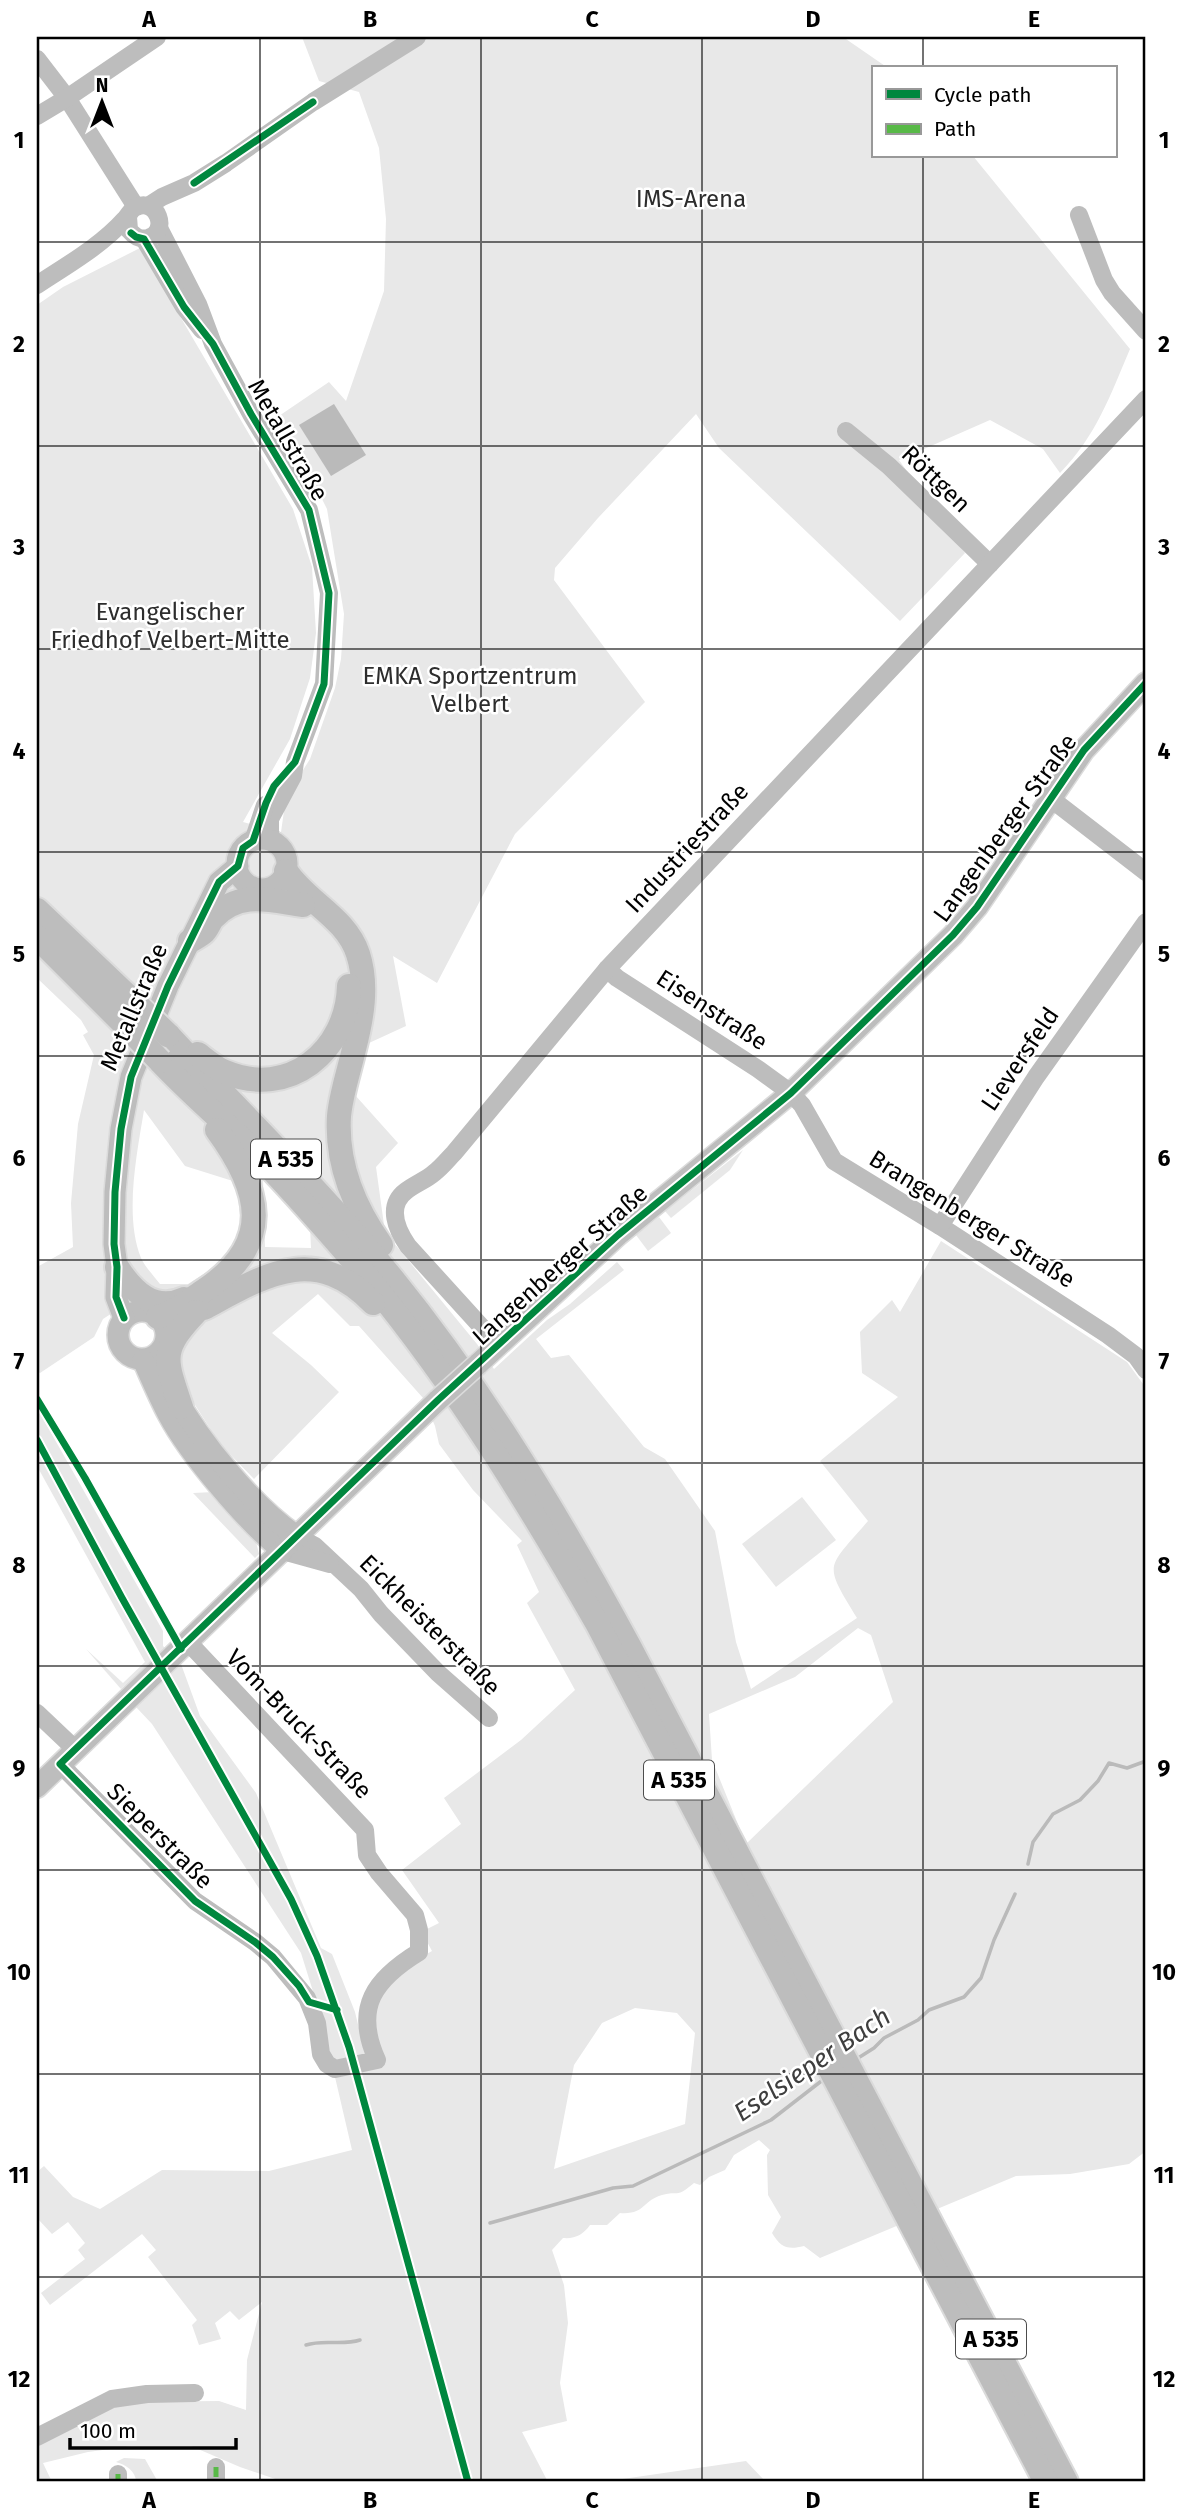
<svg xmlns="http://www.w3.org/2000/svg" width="1183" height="2519" viewBox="0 0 1183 2519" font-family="'Fira Sans',sans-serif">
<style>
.green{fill:#e8e8e8;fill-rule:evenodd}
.water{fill:#bababa}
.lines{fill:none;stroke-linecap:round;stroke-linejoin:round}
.stream{stroke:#bababa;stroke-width:3.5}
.major-casing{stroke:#dbdbdb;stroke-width:24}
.highway-casing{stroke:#dbdbdb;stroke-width:28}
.minor{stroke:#bdbdbd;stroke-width:18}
.major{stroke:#bdbdbd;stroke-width:21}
.highway{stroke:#bdbdbd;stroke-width:24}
.major-bridge-casing{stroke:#dbdbdb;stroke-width:24;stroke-linecap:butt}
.highway-bridge-casing{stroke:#dbdbdb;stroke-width:28;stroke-linecap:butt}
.major-bridge{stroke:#bdbdbd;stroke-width:21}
.highway-bridge{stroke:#bdbdbd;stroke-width:24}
.quiet{stroke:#58b947;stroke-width:5;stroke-dasharray:10 5;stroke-linecap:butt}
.cycleway-casing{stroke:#fff;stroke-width:11}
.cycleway{stroke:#00873e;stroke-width:7}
.grid{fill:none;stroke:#000;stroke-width:2;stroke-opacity:0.55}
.labels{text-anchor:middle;stroke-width:5;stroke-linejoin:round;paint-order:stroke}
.shield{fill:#fff;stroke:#4c4c4c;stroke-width:2}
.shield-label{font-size:23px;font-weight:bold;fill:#000}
.park-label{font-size:24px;fill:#2d2d2d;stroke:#fff}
.street-label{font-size:24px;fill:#000;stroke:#fff}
.water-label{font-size:26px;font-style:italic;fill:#3e3e3e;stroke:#fff}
.neatline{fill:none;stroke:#000;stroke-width:2.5}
.grid-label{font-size:23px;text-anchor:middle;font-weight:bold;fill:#000}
</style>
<rect width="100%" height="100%" fill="#fff"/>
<g class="green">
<path d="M302,37h541l45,31h-15v88h100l157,193c-20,47 -34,87 -70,124l-17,-24 -53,-29 -91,40 66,93 -65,68 -181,-173 -23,-34 -98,104 -43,50 -1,12 91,122 -130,132 -78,149 -44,-27 13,70 -37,17 -14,52 43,48 -22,24 8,58 10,18 83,101 17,25 53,-49 23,-16 47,-42 7,8 -88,69 15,19 18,-3 75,92 21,12 50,72 21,111 15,47 106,-71c-34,-56 -31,-48 11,-97l-48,-60 78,-64 -36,-24 -2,-41 32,-32 8,12 41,-71 186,121 19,26v763l-17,13 -59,10 -54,2 -196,82 -16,-12c-16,4 -23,2 -32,-13l9,-16 -13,-22 -1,-40 3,-5 -11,-10 -25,15 -9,15 -16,7 -9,8 -6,-2c-19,16 -13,7 -32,12 -19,5 -17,20 -42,18l-13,12h-17c-7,10 -15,14 -27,13l-11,12 12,35 4,38 -8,60 7,38 -45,11 26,50h-264l-44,-15 -49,-21h-59l-44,6 -45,11 9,19h-15v-40l79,-40 103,-1 27,9 1,-50 15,-58 -23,18 -9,-9 -15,12 6,16 -22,6 -7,-20 5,-5 -49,-63 8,-7 -14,-16 -92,71 -9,-12 44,-34 -7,-9 7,-7 -17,-21 -16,12 -15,-16v-46l7,-6 29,31 27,12 62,-39 107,1 83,-21 -31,-133 -20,-64 -149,-229 -16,-17 45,-43 19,52 56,77 65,155 11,6 23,58 14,58 7,-20 -3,-48 25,-32 34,-19 -7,-13v-8l14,-7 -37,-53 59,-46 -17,-26 77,-58 54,-50 -48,-87 12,-11 -22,-47 5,-4 -49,-51 -34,-46 -4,-18 -12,-28 -64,-72h-9l-32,-32 -46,39 39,32 28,27 -85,87 -34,-35 -43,-67 6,-41 -37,-45 -43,28 -9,18 -54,36 -3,-2v-104l36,-20 -2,-44 7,-79 16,-69 -11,-20 5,-3 -7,-12 -44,-42v-673l26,-18 77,-39 153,261 19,58 4,66 -6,45 -20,61 -47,83 38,10 5,-35 24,-38 25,-71 6,-29 3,-45 -17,-105 -10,-20 -44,-69 56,-38 17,19 38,-110 2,-72 -7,-71 -20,-56 -40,-11zM144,1110l41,56 51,16 5,41 -6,31 -47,30h-28c-6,-8 -15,-17 -19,-26 -17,-42 -4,-105 3,-148zM263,1178l47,49 1,21 -46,-1zM858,1628l13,7 22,67 -147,142 -34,-84 -3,-46 86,-37zM635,2008l42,5 18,20 -10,91 -131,45 20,-104 28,-42z"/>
<polygon points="743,1150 730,1170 671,1218 665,1211"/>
<polygon points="659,1217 671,1233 648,1251 636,1235"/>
<polygon points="37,1408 163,1631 163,1646 165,1648 121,1689 86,1649 123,1683 145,1662 37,1466"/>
<polygon points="214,1492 255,1538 259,1554 255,1558 193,1493"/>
<polygon points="802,1497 836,1540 776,1587 742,1544"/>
<path d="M124,2458l21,1 13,23h-22c0,-11 -10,-17 -20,-20z"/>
<polygon points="746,2461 766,2482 602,2482"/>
</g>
<polygon class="water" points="334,404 366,455 331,476 299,425"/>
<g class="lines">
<g class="stream">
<polyline points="1028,1864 1033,1842 1053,1814 1080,1800 1098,1781 1109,1763 1127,1768 1146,1761"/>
<polyline points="855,2060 874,2048 884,2038 918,2020 929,2010 964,1997 981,1978 994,1940 1015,1894"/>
<polyline points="490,2223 613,2188 633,2186 771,2120 824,2079"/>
<path d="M306,2345c18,-6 36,1 54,-5"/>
</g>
<defs>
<g id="major">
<circle cx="262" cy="864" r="25"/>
<circle cx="142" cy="1335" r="24"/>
<polyline points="124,1318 116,1297 117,1267 114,1244 115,1192 121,1129 131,1077 168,986 219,882 238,866"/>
<path d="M143,1360c8,18 16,37 25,54 21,40 80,110 115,137"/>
<polyline points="478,1364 618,1235 791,1093 953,935 977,907 1084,750 1146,683"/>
<path d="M174,1394c26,47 79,113 124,143"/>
<polyline points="37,1787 438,1400"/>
</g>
<g id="highway">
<path d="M286,871c20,31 60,46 72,83 10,31 4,64 -4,95 -5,22 -13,45 -15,67 -3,48 15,91 42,129"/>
<polyline points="37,910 139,1007"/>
<polyline points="37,937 131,1031"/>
<path d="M190,941c5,-3 11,-6 14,-9 4,-4 6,-11 9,-14 27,-29 59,-17 90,-13"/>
<path d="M168,1035c61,66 126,129 185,197 110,125 197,268 276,414l437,836"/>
<path d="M198,1054c9,7 17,14 27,18 64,27 122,-21 124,-86"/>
<path d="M160,1061c29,31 61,58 92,88 30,30 58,62 86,94 102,116 183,247 259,380l449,859"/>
<path d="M117,1267c15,24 37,46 67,32"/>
<path d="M204,1308c61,-33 111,-65 169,-5"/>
<path d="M158,1317c18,-5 32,-17 47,-27 70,-47 56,-100 12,-160"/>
<path d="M181,1407c-16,-48 -22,-56 15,-95"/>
</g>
</defs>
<use href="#major" class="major-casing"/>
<use href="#highway" class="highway-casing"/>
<g class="minor">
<polyline points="37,59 67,98 136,207"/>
<polyline points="37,116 67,98 157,37"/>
<polyline points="148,206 162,197 194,183 226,163 313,102 417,37"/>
<polyline points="1079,215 1104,280 1112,293 1146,331"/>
<polyline points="159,228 198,304 213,344 251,414 309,510 329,593 324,684 295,762 293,776 270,819 270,840"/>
<polyline points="144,239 184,307 202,330"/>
<path d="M37,285c30,-20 64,-39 88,-66 4,-4 6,-10 11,-12 21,-10 34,25 12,31 -9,2 -14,-2 -19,-8l-1,-13"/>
<polyline points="846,431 889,466 990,564"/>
<polyline points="1050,798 1146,872"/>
<polyline points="253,841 265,805"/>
<polyline points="607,969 617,978 758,1069 791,1093 802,1105 834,1161 940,1226 1108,1335 1136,1356 1146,1370"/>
<polyline points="940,1226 1036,1077 1146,922"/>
<path d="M501,1343l-14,-10 -79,-87c-11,-16 -22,-40 -2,-55 9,-7 20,-11 28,-18 8,-6 14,-14 20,-20l153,-184 539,-570"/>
<polyline points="298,1537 315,1546 361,1589 381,1614 438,1673 489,1718"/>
<polyline points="283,1551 330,1564"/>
<polyline points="37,1713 75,1749"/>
<path d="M60,1764l135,137 60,41 18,15 34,41 10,25 4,31 6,10 8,5 42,-9c-24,-53 -2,-81 42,-108v-22l-4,-15 -36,-42 -12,-18 -2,-25 -177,-188"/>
<polyline points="37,2437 112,2399 147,2394 195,2393"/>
<polyline points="216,2467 216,2482"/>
<polyline points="118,2482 118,2474"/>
</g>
<use href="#major" class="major"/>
<use href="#highway" class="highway"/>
<defs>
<polyline id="major-bridge" points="438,1400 478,1364"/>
<g id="highway-bridge">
<polyline points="139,1007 168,1035"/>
<polyline points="131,1031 160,1061"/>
</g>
</defs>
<use href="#major-bridge" class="major-bridge-casing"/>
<use href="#highway-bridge" class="highway-bridge-casing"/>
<use href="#major-bridge" class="major-bridge"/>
<use href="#highway-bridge" class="highway-bridge"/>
<g class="quiet">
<polyline points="216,2467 216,2482"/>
<polyline points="118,2482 118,2474"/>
</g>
<defs>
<g id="cycleway">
<polyline points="194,183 313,102"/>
<polyline points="124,1318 116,1297 117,1267 114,1244 115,1192 121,1129 131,1077 168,986 219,882 238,866 243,848 253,841 266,803 274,786 295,762 324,684 329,593 309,510 251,414 213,344 184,307 144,239 136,237 131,233"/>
<polyline points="37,1399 85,1478 181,1649"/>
<polyline points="37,1440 122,1598 291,1899 317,1956 349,2047 468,2482"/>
<polyline points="337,2010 309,2002 299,1986 273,1957 255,1942 195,1901 60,1764 438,1400 618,1235 791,1093 953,935 977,907 1084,750 1146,683"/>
</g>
</defs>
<use href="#cycleway" class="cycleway-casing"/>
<use href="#cycleway" class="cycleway"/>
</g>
<path class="grid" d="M260,37v2445M481,37v2445M702,37v2445M923,37v31M923,156v2326M37,242h1109M37,446h1109M37,649h1109M37,852h1109M37,1056h1109M37,1260h1109M37,1463h1109M37,1666h1109M37,1870h1109M37,2074h1109M37,2277h1109"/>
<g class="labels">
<g class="shield">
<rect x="251" y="1139.5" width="70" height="39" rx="5"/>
<rect x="644" y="1760.5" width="70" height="39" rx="5"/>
<rect x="956" y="2319.5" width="70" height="39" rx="5"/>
</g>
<g class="shield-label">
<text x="286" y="1167">A 535</text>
<text x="679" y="1788">A 535</text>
<text x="991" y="2347">A 535</text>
</g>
<g class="park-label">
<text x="691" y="207">IMS-Arena</text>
<text x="170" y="620">Evangelischer<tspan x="170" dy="28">Friedhof Velbert-Mitte</tspan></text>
<text x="470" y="684">EMKA Sportzentrum<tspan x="470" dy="28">Velbert</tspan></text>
</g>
<g class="street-label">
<text transform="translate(288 440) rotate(60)" y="8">Metallstraße</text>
<text transform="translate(936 479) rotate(44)" y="8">Röttgen</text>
<text transform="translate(1005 828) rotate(-54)" y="8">Langenberger Straße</text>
<text transform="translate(687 848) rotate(-47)" y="8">Industriestraße</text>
<text transform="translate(134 1007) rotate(-67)" y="8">Metallstraße</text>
<text transform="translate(712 1010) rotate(33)" y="8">Eisenstraße</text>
<text transform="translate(1020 1059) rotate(-56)" y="8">Lieversfeld</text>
<text transform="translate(972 1219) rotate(32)" y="8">Brangenberger Straße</text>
<text transform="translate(560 1265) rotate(-42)" y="8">Langenberger Straße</text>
<text transform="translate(430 1625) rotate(45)" y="8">Eickheisterstraße</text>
<text transform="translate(299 1724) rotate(46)" y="8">Vom-Bruck-Straße</text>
<text transform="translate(160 1836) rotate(45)" y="8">Sieperstraße</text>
</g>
<g class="water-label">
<text transform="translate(812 2064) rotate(-34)" y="9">Eselsieper Bach</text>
</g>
</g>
<rect width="1183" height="2519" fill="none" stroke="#ffffff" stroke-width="77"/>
<rect x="872" y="66" width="245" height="91" fill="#ffffff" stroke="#999999" stroke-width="2"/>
<rect x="886" y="89" width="35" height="10" fill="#00873e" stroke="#999999" stroke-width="2"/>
<text x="934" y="102" font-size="21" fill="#000000">Cycle path</text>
<rect x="886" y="124" width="35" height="10" fill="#58b947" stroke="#999999" stroke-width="2"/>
<text x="934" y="136" font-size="21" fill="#000000">Path</text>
<g transform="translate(102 102)" stroke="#ffffff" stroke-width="5" paint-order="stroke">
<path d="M0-5L12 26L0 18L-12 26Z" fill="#000000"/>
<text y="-10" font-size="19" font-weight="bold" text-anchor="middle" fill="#000000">N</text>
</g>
<path d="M70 2438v10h166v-10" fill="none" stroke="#000000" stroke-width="3.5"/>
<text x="80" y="2438" font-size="21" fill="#000000" stroke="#ffffff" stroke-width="5" paint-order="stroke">100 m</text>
<rect x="38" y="38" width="1106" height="2442" class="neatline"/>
<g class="grid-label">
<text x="149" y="27">A</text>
<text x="370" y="27">B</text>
<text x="592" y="27">C</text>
<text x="813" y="27">D</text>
<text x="1034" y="27">E</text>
<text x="19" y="148">1</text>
<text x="1164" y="148">1</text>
<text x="19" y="352">2</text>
<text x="1164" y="352">2</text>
<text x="19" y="555">3</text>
<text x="1164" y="555">3</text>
<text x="19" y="759">4</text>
<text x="1164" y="759">4</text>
<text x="19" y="962">5</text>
<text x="1164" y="962">5</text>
<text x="19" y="1166">6</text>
<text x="1164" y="1166">6</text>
<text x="19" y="1369">7</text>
<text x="1164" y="1369">7</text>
<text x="19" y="1573">8</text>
<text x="1164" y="1573">8</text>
<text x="19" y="1776">9</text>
<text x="1164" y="1776">9</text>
<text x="19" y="1980">10</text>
<text x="1164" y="1980">10</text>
<text x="19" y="2183">11</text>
<text x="1164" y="2183">11</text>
<text x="19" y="2387">12</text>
<text x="1164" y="2387">12</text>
<text x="149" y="2508">A</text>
<text x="370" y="2508">B</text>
<text x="592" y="2508">C</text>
<text x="813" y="2508">D</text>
<text x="1034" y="2508">E</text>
</g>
</svg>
